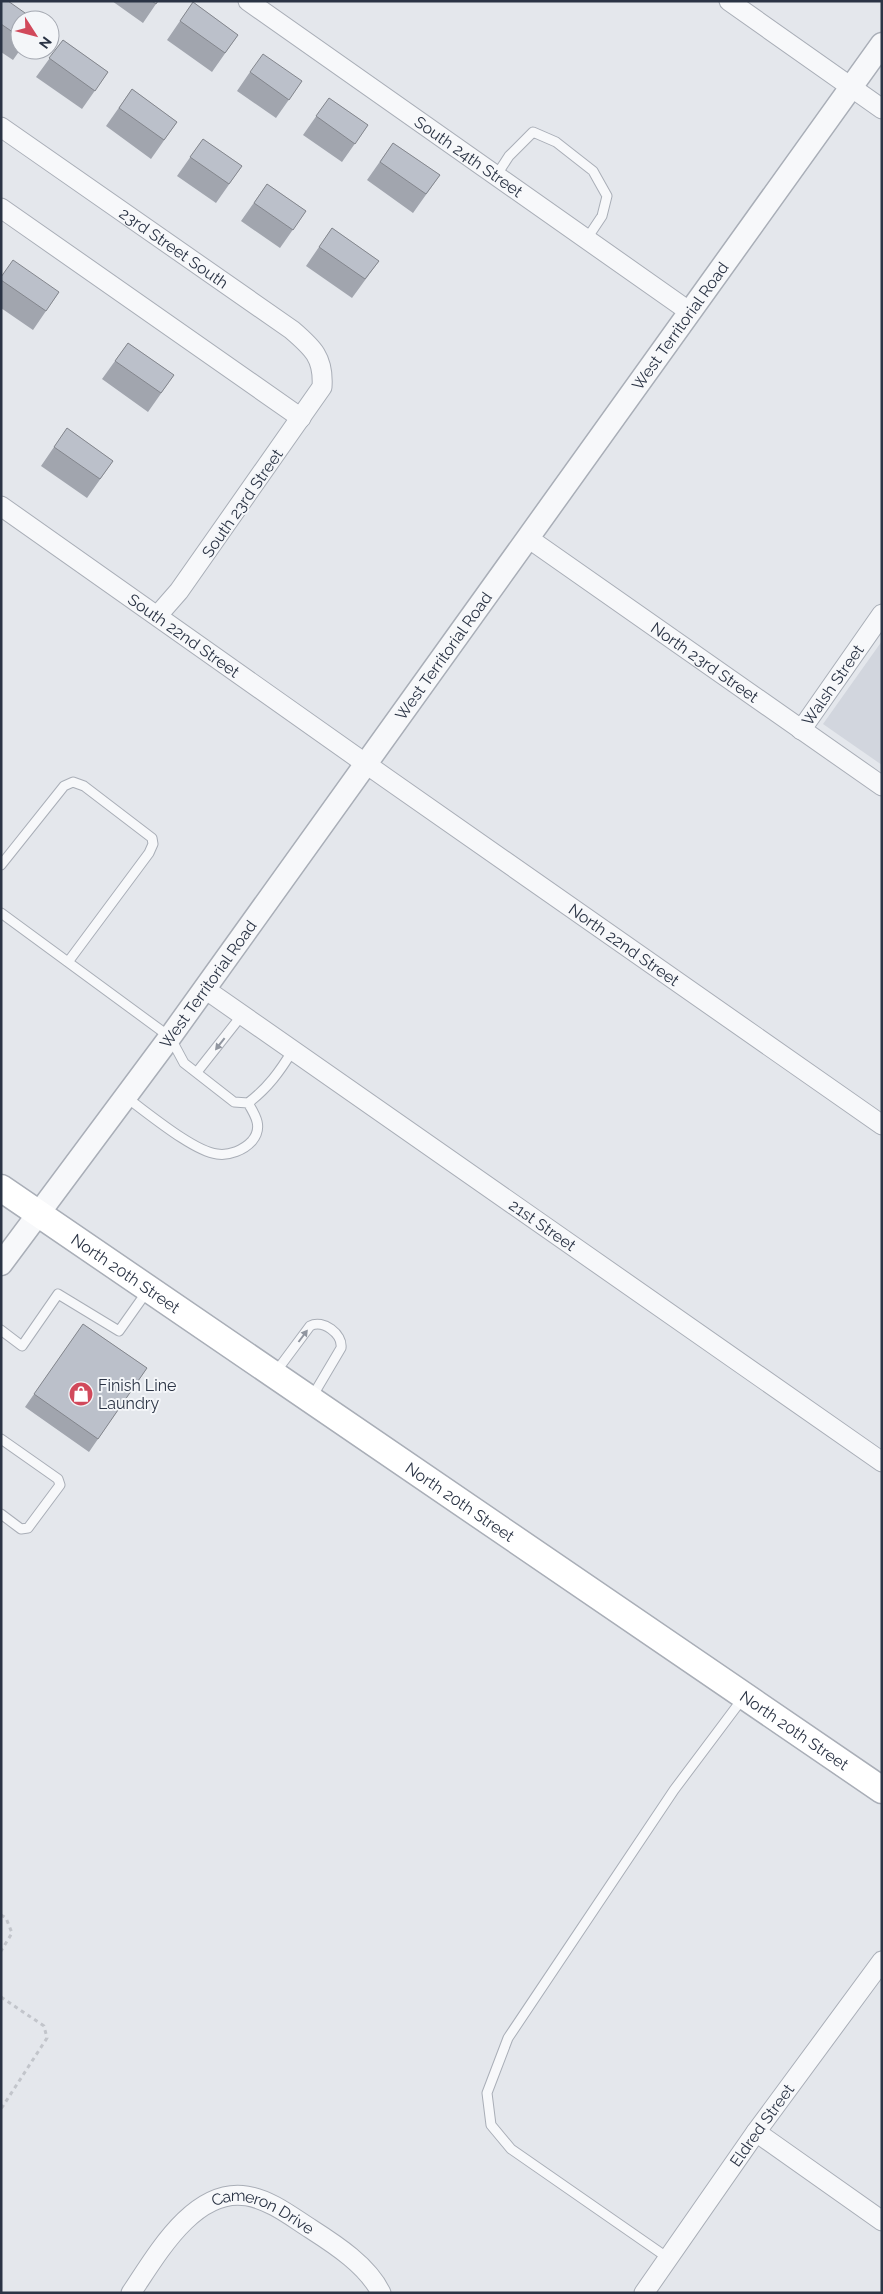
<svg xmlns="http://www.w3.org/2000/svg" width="883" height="2294" font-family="Raleway,sans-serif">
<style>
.built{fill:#d2d6de}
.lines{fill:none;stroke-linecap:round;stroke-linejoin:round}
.service-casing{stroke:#a9aeb7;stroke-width:11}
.minor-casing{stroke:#a9aeb7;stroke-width:21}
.tertiary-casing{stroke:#a9aeb7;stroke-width:25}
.secondary-casing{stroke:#a9aeb7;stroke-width:29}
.path{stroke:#c2c5cb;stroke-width:3;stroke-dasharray:4 4;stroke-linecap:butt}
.service{stroke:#f7f8fa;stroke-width:9}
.minor{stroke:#f7f8fa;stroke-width:19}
.tertiary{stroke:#f7f8fa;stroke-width:22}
.secondary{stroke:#fff;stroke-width:26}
.wall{fill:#a1a5ae}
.building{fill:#bbc0ca;stroke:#83868d}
.oneway{fill:#9196a0}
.labels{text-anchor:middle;stroke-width:4;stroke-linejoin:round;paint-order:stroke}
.street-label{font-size:16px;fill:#2b3445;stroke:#f4f6f9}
.poi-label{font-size:16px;fill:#2b3445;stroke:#f4f6f9;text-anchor:start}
</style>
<rect width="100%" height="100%" fill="#e4e7ec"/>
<path class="built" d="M882,641V765L823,724Z"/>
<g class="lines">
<defs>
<path id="service" d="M496,176L509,156L533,132L556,142L593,171L607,196L602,216L586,240
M1,865L64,786L73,782L84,786L152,838L153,844L149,853L68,962
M1,913L170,1037L184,1063L234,1102L248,1103C268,1088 280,1071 293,1050
M197,1072L242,1015
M127,1098C148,1113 193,1151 217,1154C229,1156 244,1150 252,1141C263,1128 256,1116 248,1103
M1,1330L22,1346L58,1294L119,1331L148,1290
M275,1373L310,1326C323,1319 343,1334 341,1348L312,1397
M1,1439L58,1479L60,1485L28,1528L21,1529L1,1514
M668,2258L511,2149L491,2125L487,2093L508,2038L674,1790L743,1698"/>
<g id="minor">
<path id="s1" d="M248,1L690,312"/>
<path d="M729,1L882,109"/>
<path id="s2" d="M1,127L292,330C313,348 324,358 322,387L179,591L158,615"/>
<path d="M1,208L301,418"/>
<path id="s3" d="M1,506L386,778L882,1125"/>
<path id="s4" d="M528,538L882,786"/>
<path id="s5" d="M801,730L882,614"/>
<path id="s6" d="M205,989L882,1462"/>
<path d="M756,2132L882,2221"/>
<path id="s7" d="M131,2293C156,2256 194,2187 247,2196C271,2200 292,2217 311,2229C336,2245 368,2266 381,2293"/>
<path id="s8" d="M644,2293L756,2132L882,1961"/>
</g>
<g id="tertiary">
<path id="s9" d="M1,1264L170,1037L882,44"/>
</g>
<g id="secondary">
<path id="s10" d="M1,1188L882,1790"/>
</g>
</defs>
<use href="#service" class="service-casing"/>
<use href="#minor" class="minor-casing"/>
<use href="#tertiary" class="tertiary-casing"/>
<use href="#secondary" class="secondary-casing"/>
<path class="path" d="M1,1915L6,1918L12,1933L1,1951
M1,1997L44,2026L47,2038L1,2109"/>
<use href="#service" class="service"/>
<use href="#minor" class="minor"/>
<use href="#tertiary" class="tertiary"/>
<use href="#secondary" class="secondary"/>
</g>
<path class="wall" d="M1,1L20,20V50L13,60L1,52Z
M112,1H158L143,23Z
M193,2L238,35L212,72L167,40Z
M63,40L108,72L82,109L36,77Z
M250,72L302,81L276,118L237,91Z
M132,89L177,122L151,159L106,126Z
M329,98L368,125L342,162L303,135Z
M203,139L242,166L216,203L177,176Z
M393,143L440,175L413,213L367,180Z
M267,184L306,211L280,248L241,221Z
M332,228L379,261L352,298L306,266Z
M1,277L59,292L33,330L1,308Z
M128,343L174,375L148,412L102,379Z
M67,428L113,461L87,498L41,466Z
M83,1324L147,1368L89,1452L25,1407Z"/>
<path class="building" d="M1,1H8L35,20H20V37L1,24Z
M152,1H158L156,4Z
M193,2L238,35L225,53L180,21Z
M63,40L108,72L95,91L49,58Z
M263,54L302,81L289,100L250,72Z
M132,89L177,122L164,140L119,108Z
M329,98L368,125L355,144L316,116Z
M203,139L242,166L229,184L190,157Z
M393,143L440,175L426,194L380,162Z
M267,184L306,211L293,230L254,203Z
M332,228L379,261L365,279L319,247Z
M13,260L59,292L46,311L1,280V277Z
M128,343L174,375L161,393L115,361Z
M67,428L113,461L100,479L54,447Z
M83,1324L147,1368L98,1439L34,1394Z"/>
<defs><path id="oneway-solid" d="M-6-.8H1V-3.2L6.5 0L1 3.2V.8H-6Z" transform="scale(1.25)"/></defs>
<g class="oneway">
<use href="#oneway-solid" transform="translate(220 1044) rotate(128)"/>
<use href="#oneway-solid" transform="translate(303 1336) rotate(-53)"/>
</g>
<defs>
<symbol id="shop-disc" viewBox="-11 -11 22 22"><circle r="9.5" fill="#d1495b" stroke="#f4f6f9"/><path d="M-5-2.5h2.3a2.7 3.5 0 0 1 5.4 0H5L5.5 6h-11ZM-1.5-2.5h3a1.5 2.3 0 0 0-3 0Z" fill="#fff"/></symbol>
</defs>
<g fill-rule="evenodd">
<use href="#shop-disc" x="67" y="1380" width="28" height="28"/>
</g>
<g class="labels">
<g class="street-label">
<text dy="6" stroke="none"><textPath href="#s1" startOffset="270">South 24th Street</textPath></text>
<text dy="6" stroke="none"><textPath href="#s2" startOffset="211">23rd Street South</textPath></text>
<text dy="6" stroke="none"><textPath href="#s9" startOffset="1158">West Territorial Road</textPath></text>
<text transform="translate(242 503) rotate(-55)" y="6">South 23rd Street</text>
<text dy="6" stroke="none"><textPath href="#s3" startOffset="224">South 22nd Street</textPath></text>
<text dy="6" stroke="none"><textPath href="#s9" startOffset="752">West Territorial Road</textPath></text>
<text dy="6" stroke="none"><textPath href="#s4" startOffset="216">North 23rd Street</textPath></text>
<text dy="6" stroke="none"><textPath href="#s5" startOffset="55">Walsh Street</textPath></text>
<text dy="6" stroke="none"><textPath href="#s3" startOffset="762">North 22nd Street</textPath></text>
<text dy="6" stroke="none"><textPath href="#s9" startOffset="348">West Territorial Road</textPath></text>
<text dy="6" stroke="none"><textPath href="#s6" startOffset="412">21st Street</textPath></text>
<text dy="6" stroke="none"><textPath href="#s10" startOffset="151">North 20th Street</textPath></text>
<text dy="6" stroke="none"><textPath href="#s10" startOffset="556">North 20th Street</textPath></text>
<text dy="6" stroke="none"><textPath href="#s10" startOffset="961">North 20th Street</textPath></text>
<text dy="6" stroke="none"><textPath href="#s8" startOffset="205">Eldred Street</textPath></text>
<text dy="6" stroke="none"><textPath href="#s7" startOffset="179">Cameron Drive</textPath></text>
</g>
<g class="poi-label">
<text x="98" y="1391">Finish Line<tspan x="98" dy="18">Laundry</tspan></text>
</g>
</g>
<rect width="883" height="2294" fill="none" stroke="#2b3445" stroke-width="5"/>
<g transform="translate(35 35) rotate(126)"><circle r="24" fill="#f4f6f9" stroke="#a4a8b1"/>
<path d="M0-4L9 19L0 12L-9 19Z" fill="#d1495b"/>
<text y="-8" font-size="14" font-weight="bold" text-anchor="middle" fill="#2b3445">N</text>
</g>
</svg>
